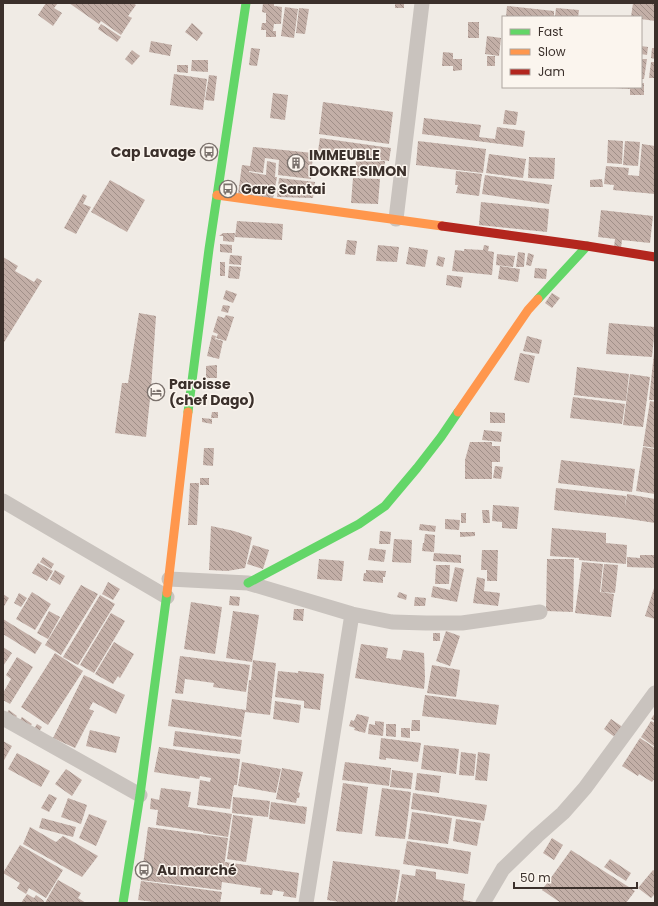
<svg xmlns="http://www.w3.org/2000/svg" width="658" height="906" font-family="Poppins,sans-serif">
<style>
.building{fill:url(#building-back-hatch)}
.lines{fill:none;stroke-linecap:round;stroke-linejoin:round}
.street{stroke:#c9c3be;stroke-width:15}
.fast{stroke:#63d668;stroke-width:9}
.slow{stroke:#ff974d;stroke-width:9}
.jam{stroke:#b3261e;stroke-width:9}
.labels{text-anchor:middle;stroke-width:3;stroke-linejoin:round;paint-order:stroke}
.poi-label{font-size:14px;font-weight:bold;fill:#3b302b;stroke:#fbf5ee;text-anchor:start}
</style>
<defs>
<pattern id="building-back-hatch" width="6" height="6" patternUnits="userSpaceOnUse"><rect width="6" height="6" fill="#c3afa7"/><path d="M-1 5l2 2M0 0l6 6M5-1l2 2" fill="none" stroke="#a08f88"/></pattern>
</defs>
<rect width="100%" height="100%" fill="#f0ebe5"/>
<path class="building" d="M46,3H58L54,8L62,13L53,26L38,15Z
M69,3H133L136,5L128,16L132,18L121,35L101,21L99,24Z
M263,3H274V6L282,7L281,24H274L273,31H276V37H266V30H261L262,23H266V13L262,12Z
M395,3H404V8H395Z
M633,3H655V21L641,19V17H631Z
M507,6L554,11V17H506Z
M285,7L298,9L294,38L281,36Z
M299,8L309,9L305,34L296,33Z
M556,8L579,10L578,17H555Z
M468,22H479V38H468Z
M192,23L203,33L197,41L185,32Z
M101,24L121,37L117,42L98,29Z
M487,36L501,38L499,56L485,54Z
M151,41L172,45L170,56L149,52Z
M641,46L648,47L647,55L641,54Z
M251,48L260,49L257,66L249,65Z
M652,48H655V59L651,58Z
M132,50L140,56L132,65L125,59Z
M443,52L453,53V66H442Z
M487,56H495V66H487Z
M453,59H462V70L453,71Z
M641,59H647L644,79H641Z
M192,60H208V72L191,71Z
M651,62H655V78H649Z
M177,65H188V73L177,72Z
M174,74L207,79L203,110L170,105Z
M209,75L217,76L214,101L205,100Z
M641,83H644V95H630V89L615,88V87H641Z
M273,93L288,95L285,120L270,118Z
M323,102L393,112L389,144L319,134Z
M505,110L518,112L516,125L503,124Z
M424,118L481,125L479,137L495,139L497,127L525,131L523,147L422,134Z
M320,138L391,148L389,161L318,151Z
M608,140L623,141L622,164L607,163Z
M418,141L486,149L483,173L416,165Z
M625,141L640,142L638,166L623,165Z
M642,144L655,146V194L613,190L614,185L604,184L606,166L629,168L628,175L639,176Z
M253,147L313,153L311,179L278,175L279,160L265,158L263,173L249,171V172L266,175L267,161L276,163L275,177H277L273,199L238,194L242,165L250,166Z
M489,154L526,159L523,178L486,173Z
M529,157L555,158L554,179L528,178Z
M356,160L385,161L384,177L355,176Z
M456,171L482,174L479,196L456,193L458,185H455Z
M485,175L552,185L549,204L482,194Z
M279,178L315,182L313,198L277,197Z
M353,178L380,179L378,204L351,203Z
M602,179L603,187H590V180Z
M110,180L145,200L127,232L91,212Z
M83,194L87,196L83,204L91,207L76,234L64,228Z
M481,202L549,209L547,232L479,225Z
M601,210L653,216L650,243L622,240L621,248L614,247L615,239L598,237Z
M237,221L283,224L282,240L235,237Z
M223,233H235L234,242L223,241V236H219Z
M347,240L357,241L355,255L345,254Z
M220,244L232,245V253L220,252Z
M378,245L399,247L397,262L376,261Z
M484,245L489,246L488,251L494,252L492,275L452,271L455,250L464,251V249L483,250Z
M409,247L428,250L425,267L406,264Z
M518,252L525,253L524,267H516Z
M528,253L534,255L531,266L526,265Z
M497,254L515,256L513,267L496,265Z
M230,255L242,256L241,265L229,264Z
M438,256L445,258L443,267L436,265Z
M3,257L18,266L15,271L34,282L37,278L42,281L3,344Z
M220,262H225V276H220Z
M229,266L241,267L239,279L228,278Z
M500,266L520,269L518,282L498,279Z
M535,268L547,269L546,279L534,278Z
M447,275L463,277L461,288L446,285Z
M226,290L237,294L233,303L223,299Z
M552,293L560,298L552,308L545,303Z
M223,305L230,306L228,313L221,311Z
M139,313L156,316L151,389L146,437L115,433L122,383H128Z
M226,315L234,317L226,341L216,338L218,334L213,332L218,316L224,318Z
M609,323L655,327L652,357L606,354Z
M212,335L216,336L215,340L216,339L223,341L219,359L207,356Z
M527,336L542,340L539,354L523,351Z
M520,353L535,356L529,383L514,380Z
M654,353H655V400H649Z
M217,365V378H206V366Z
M577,367L629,374L626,401L574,395Z
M630,374L650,377L643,427L623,425Z
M573,397L625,404L622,424L570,418Z
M650,401L655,402V448L643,446Z
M212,412H218V418H211Z
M490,412L505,413V423H490Z
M202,418L212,419V424L202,422Z
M484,430L502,432L501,442L482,440Z
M470,442H492V446H500V462H492V479H465V460Z
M643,447L655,449V494L636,491Z
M204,448H214L213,466L203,465Z
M561,460L635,469L632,492L558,483Z
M495,466L503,467L501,479L493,478Z
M200,478H209V485H200Z
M190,483H199L197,525H188Z
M556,488L626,496L625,508L627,494L655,499V523L623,518L554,510Z
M493,505L519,507L517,529L502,528V522L492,521Z
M482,510H489L490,523H483Z
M461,513H466V523H461Z
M445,519L460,520L459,530L445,529Z
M420,524L436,526L435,532L419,530Z
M211,526L234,531L252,537L245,568L227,571L209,570Z
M552,528L606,533V543L627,545L626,564L579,560V558L550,556Z
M380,531L391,532L390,544H379Z
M460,532H475V536L460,537Z
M425,534L435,535L434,552L422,551L423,543H424Z
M394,539L412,540L411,563L392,562Z
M253,545L269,550L263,569L247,564Z
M370,548L386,550L384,562L368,560Z
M482,550H498L497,581H487V570H481Z
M434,553L461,555V563L433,561Z
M640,555H655V568L627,567V557L640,558Z
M43,557L54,564L51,569L40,562Z
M319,559L344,561L342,581L317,579Z
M547,559H574L573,612L546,611Z
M582,562L603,564L600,592L614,594L611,617L575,613Z
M38,563L53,571L47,581L32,573Z
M604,564L618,565L615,593L601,592Z
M436,565H450L449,584H435Z
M455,567L464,569L457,602L431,597L433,586L450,590Z
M55,570L65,576L60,585L50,579Z
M366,570L386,571L385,577H383V583L363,581L364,573H366Z
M477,577L485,579L484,591L500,593L498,606L473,603Z
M108,582L120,589L113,600L102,594Z
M81,585L98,594L61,655L45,645Z
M655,585V619L645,616Z
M32,592L51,604L35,630L16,619Z
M399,592L407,595L406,600L397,597Z
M19,593L27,598L21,607L14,603Z
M3,594L9,598L3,608Z
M100,595L115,604L78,665L63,657Z
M230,596L240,597L239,606L229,605Z
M415,597L426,598L425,606H414Z
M191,602L222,607L215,654L184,649Z
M294,609H304L303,621L293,620Z
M49,611L60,617L48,639L37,633Z
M233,611L259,615L252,662L226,658Z
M111,613L125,621L94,673L80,665Z
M3,619L42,643L35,654L3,634Z
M446,631L460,636L450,666L436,661Z
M433,633H440V641H433Z
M114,642L134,654L120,678L118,676L113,684L95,674Z
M361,644L388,648L386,658L401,660L403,650L424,653L425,678L424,689L355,678Z
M3,647L12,653L3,666Z
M55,653L83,671L48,725L21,707Z
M180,656L250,665L246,692L213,687L214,683L185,679L183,694L175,693Z
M17,657L33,667L10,704L3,700V693L11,679L6,675Z
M253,660L276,663L270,715L245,712L241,737L168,726L172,699L246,710L249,680H251Z
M432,665L460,670L456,697L427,693Z
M278,671L298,673V671L324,674L320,710L304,708V701L275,697Z
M84,675L125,695L116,714L93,702L89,709L94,711L75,748L53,738Z
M425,695L499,705L496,725L422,716Z
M275,701L301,705L299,723L273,719Z
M9,710L17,716L12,722L4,716Z
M655,713V721L651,719Z
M357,714L369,717L365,733L354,730L355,728L349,726L351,720L354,721Z
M22,717L32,724L27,730L18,723Z
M611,719L624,728L616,738L604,729Z
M412,720H420V731H411Z
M375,721L384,722L383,736L368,734L369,724L375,725Z
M651,721L655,723V747L641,737Z
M37,724L42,727L37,735L32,732Z
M386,724H396V737L386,736Z
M401,728H410V738L401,737Z
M90,730L120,737L116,753L86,746Z
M175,731L242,740L240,754L173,746Z
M381,738L421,743L418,762L386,758V760L379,759Z
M640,738L655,748V778L652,782L639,774L638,776L622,766Z
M3,741L12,746L3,762Z
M424,745L459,749L456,774L421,769Z
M159,747L213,756L240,759L237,785H234L230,809L197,805L200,780L210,782L211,778L200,776L199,779L154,772Z
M461,752L476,754L474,776L459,775Z
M478,752L490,754L487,781L475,780Z
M17,753L50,771L41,787L8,769Z
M242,762L281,769L276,793L238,786Z
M345,762L391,768L389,786L342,780Z
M282,768L303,772L298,792L300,793L299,798H297L296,803L276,799Z
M66,769L82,780L72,796L55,784Z
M392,770L413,773L411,789L390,787Z
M417,773L441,776L439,793L415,790Z
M343,783L368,787L362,834L336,831Z
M161,788L191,792L188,807L232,814L228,837L203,833V832L156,825L158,810L150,809L151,798L159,800Z
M382,788L411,792L405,839L375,836Z
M413,793L487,805L484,821L411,809Z
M49,794L57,798L49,812L41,808Z
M233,797L270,801L268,817L232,813Z
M68,798L87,805L81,824L61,817Z
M271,802L307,807L305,824L269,819Z
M412,812L452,818L448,844L408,839Z
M89,814L107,821L96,846L79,838Z
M233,815L253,818L246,862L227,859Z
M42,818L76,827L73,837L39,828Z
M456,819L481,823L477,846L453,841Z
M30,827L56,842L63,836L98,856L82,877L23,844Z
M148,827L228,838L223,874L225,862L299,873L296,898L283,896L284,892L273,890L272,895L260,894L261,888L222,882L221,890L141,880Z
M552,838L563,845L554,860L543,853Z
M407,841L471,852L468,874L403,864Z
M20,845L63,870L46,898L29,888L26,894L17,888L20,883L3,873Z
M571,850L635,891L626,903H561L542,890Z
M610,859L631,873L626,881L604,867Z
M333,861L400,870L395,903H346L327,900Z
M416,869L436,872V879L465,884L463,900L474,902V903H397L402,874L415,876Z
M653,870L655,871V894L651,898L638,888Z
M58,880L81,893L78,898L86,903H45Z
M141,881L222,892L220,903H162L138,900Z
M27,894L34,898L36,895L44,901L43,903H21Z"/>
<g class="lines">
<path class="street" d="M396,219L422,3
M3,501L167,597
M169,579L248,583L352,614L392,622L426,623H462L540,612
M3,718L140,795
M306,903L352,614
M483,903L503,869L537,836L563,813L585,788L655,693"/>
<path class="fast" d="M538,299L587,246
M188,412L209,249L246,3
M248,583L359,524L385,506L417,468L441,437L458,412
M123,903L140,795L167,593"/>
<path class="slow" d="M217,195L442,226
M458,412L528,310L538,299
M167,593L188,412"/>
<path class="jam" d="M442,226L587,246L655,257"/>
</g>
<defs>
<symbol id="bus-ring" viewBox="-11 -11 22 22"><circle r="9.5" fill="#fbf5ee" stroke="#7a716c" stroke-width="1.5"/><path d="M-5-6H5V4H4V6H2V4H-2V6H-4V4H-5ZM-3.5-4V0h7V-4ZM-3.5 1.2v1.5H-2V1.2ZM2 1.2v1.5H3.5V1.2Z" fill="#7a716c"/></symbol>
<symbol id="building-ring" viewBox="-11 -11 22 22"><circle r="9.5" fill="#fbf5ee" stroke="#7a716c" stroke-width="1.5"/><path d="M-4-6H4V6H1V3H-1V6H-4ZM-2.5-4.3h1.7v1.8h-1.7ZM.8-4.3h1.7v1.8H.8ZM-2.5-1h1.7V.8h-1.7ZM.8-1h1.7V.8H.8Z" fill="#7a716c"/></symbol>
<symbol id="hotel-ring" viewBox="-11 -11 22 22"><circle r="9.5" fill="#fbf5ee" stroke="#7a716c" stroke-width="1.5"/><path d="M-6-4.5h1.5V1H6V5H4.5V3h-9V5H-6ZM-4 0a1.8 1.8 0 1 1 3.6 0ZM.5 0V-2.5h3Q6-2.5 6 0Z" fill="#7a716c"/></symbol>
</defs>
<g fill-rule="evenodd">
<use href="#bus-ring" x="199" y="142" width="20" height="20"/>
<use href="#building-ring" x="286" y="153" width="20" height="20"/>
<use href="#bus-ring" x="218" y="179" width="20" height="20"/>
<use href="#hotel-ring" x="146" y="382" width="20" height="20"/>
<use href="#bus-ring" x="134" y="860" width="20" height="20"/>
</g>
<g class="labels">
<g class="poi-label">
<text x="196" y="157" text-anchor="end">Cap Lavage</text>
<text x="309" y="160">IMMEUBLE<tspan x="309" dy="16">DOKRE SIMON</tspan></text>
<text x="241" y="194">Gare Santai</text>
<text x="169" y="389">Paroisse<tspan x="169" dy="16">(chef Dago)</tspan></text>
<text x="157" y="875">Au marché</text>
</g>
</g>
<rect width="658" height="906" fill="none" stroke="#3b302b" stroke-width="8"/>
<rect x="502" y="16" width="140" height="72" fill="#fbf5ee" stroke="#aea6a0"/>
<rect x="510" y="29" width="20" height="6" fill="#63d668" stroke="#aea6a0"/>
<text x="538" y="36" font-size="12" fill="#3b302b">Fast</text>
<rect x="510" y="49" width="20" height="6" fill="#ff974d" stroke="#aea6a0"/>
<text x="538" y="56" font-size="12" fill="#3b302b">Slow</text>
<rect x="510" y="69" width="20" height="6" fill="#b3261e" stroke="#aea6a0"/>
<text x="538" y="76" font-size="12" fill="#3b302b">Jam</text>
<path d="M514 882v6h123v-6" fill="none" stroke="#3b302b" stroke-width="2"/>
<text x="520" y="882" font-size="12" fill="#3b302b" stroke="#fbf5ee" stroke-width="3" paint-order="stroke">50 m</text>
</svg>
